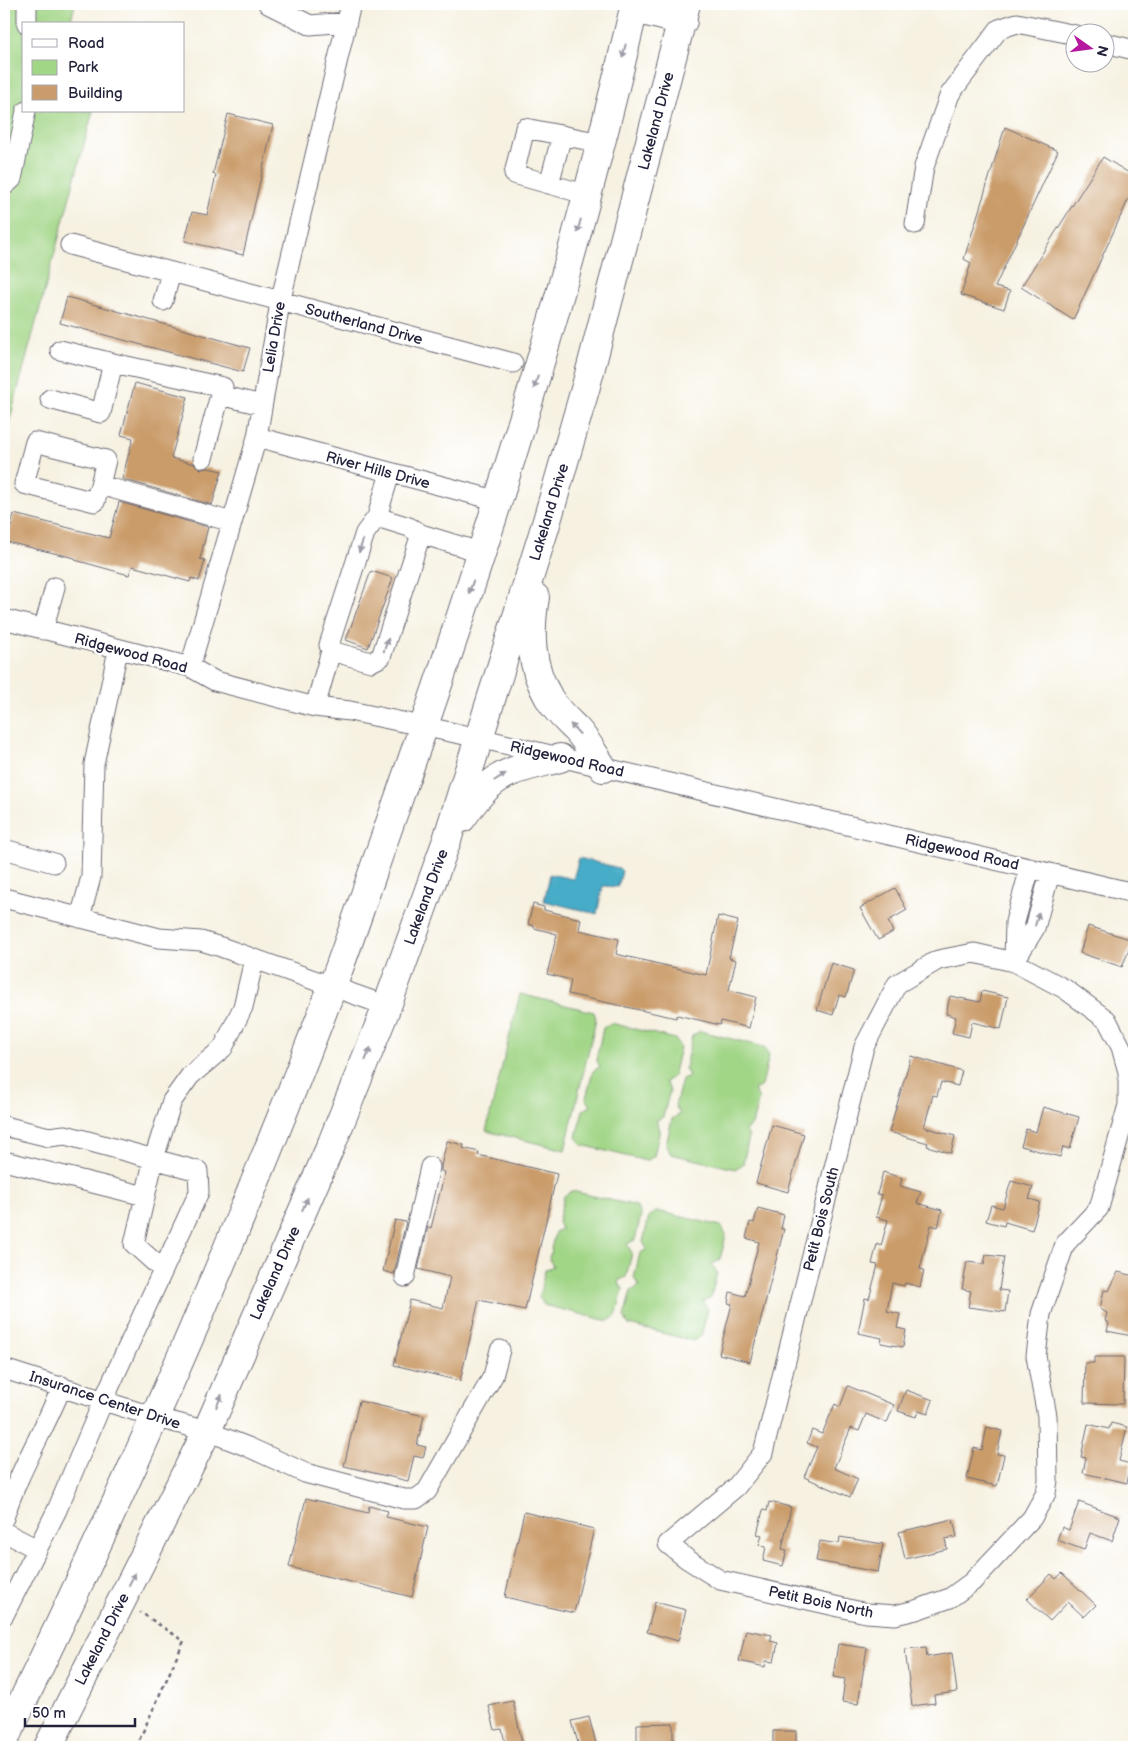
<svg xmlns="http://www.w3.org/2000/svg" width="1138" height="1751" font-family="'Balsamiq Sans',sans-serif">
<style>
.green{fill:#a2d687;stroke:#627c61}
.water{fill:#47acc7;stroke:#346781}
.building{fill:#ca9c6b}
.lines{fill:none;stroke-linecap:round;stroke-linejoin:round}
.minor-casing{stroke:#6c6a75;stroke-width:21}
.highway-casing{stroke:#6c6a75;stroke-width:30}
.path{stroke:#6c6a75;stroke-width:2.5;stroke-dasharray:4 4;stroke-linecap:butt}
.minor{stroke:#fff;stroke-width:19}
.highway{stroke:#fff;stroke-width:28}
.oneway{fill:#9c9ca7}
.labels{text-anchor:middle;stroke-width:5;stroke-linejoin:round;paint-order:stroke}
.street-label{font-size:15px;fill:#22223b;stroke:#fff}
</style>
<rect width="100%" height="100%" fill="#fff"/>
<filter id="ink" filterUnits="userSpaceOnUse"><feTurbulence type="fractalNoise" baseFrequency=".02" numOctaves="2"/><feDisplacementMap in="SourceGraphic" scale="10" xChannelSelector="R" yChannelSelector="G"/><feConvolveMatrix kernelMatrix="1 2 1 2 8 2 1 2 1" color-interpolation-filters="sRGB"/></filter>
<filter id="wash" filterUnits="userSpaceOnUse"><feTurbulence type="fractalNoise" baseFrequency=".0096" numOctaves="4" result="noise"/><feDisplacementMap in="SourceGraphic" scale="20" xChannelSelector="R" yChannelSelector="G"/><feGaussianBlur stdDeviation="1.12" result="paint"/><feColorMatrix in="noise" values="0 0 0 0 0 0 0 0 0 0 0 0 0 0 0 0 0 1.4 0 .05"/><feComposite in="paint" operator="in"/></filter>
<g filter="url(#wash)">
<rect width="100%" height="100%" fill="#f6f1e1"/>
<path class="green" d="M4,4H75L70,24H24V111H93L4,441Z
M520,994L594,1012L596,1019L565,1150L486,1131Z
M611,1023L675,1039L680,1047L673,1077L665,1082L670,1090L663,1117L656,1121L660,1129L654,1156L646,1161L582,1145L576,1137L583,1110L591,1106L586,1098L593,1071L600,1067L596,1060L603,1028Z
M700,1031L764,1047L769,1055L762,1086L754,1090L759,1098L752,1125L745,1130L749,1137L743,1164L735,1169L671,1154L666,1145L672,1119L680,1114L675,1106L682,1079L689,1076L685,1068L692,1036Z
M572,1191L636,1206L641,1215L635,1240L627,1244L632,1253L626,1277L618,1281L623,1289L616,1316L608,1321L544,1305L539,1297L545,1270L553,1266L549,1258L555,1232L561,1229L558,1222L564,1196Z
M657,1211L721,1226L726,1235L720,1260L712,1264L717,1273L711,1297L703,1301L708,1309L701,1336L694,1341L629,1325L624,1317L631,1291L639,1286L634,1278L640,1253L647,1249L643,1242L649,1216Z"/>
<path class="water" d="M579,858L619,868L622,871L618,887L603,886L597,914L544,901L550,874L573,879Z"/>
<g id="blocks">
<path class="building" d="M228,114L273,125L243,255L185,241L192,212L207,215L216,175L213,174Z
M1005,127L1058,151L995,287L1010,291L1004,309L961,295L971,263L964,259Z
M1103,157L1134,176V187L1073,320L1021,287Z
M67,297L250,348L243,372L60,323Z
M135,383L188,397L171,458L194,464L201,469L208,468L222,471L212,505L122,479L133,438L121,435Z
M119,502L208,527L200,559L205,560L199,581L191,578L190,582L132,566L129,575L75,560V558L7,542L14,514L109,538Z
M371,571L393,578L368,648L346,640Z
M895,888L907,910L888,921L893,932L878,940L860,908Z
M533,904L544,907V910L581,919L579,930L619,939L616,954L706,975L718,916L738,921L729,958L736,960L729,990L756,997L749,1028L721,1021L720,1025L677,1015L676,1018L568,994L571,980L547,974L557,934L534,928V926L528,924Z
M1088,926L1133,940L1122,967L1080,953Z
M831,963L854,970L846,997L839,995L833,1015L817,1010Z
M982,991L1008,997L1001,1029L972,1022L969,1037L952,1033L956,1017L946,1014L950,996L980,1002Z
M911,1056L962,1071L958,1086L941,1082L937,1096L933,1095L924,1127L955,1136L951,1153L927,1146L928,1143L889,1132Z
M1043,1107L1079,1117L1070,1149L1063,1147L1060,1157L1021,1146L1026,1129L1036,1132Z
M772,1125L804,1134L788,1192L756,1183Z
M447,1141L464,1145L463,1148L479,1152L478,1155L557,1174L525,1310L479,1300L460,1381L394,1365L410,1300L443,1308L450,1277L418,1269L428,1227L431,1228L445,1172L441,1171V1166Z
M883,1172L902,1178L900,1186L921,1192L917,1203L942,1210L938,1227L931,1225L920,1269L924,1270L920,1287L905,1283L904,1286L892,1283L887,1311L900,1314L897,1328L906,1330L903,1347L881,1343L882,1338L858,1333L865,1298L869,1299L878,1265L872,1264L877,1244L881,1246L888,1220L876,1217L882,1195L877,1194Z
M1011,1181L1033,1187L1029,1199L1040,1202L1032,1230L1005,1222L1004,1226L986,1221L991,1205L1003,1208Z
M758,1208L784,1215L781,1229H784L750,1362L719,1354L732,1304L728,1303L730,1292L745,1296L759,1242L746,1238L750,1222L754,1223Z
M395,1220L406,1222L394,1274L383,1271Z
M986,1255L1004,1257L999,1290L1008,1291L1005,1312L968,1307L971,1291L962,1289L967,1262L984,1264Z
M1118,1272L1134,1276L1132,1336L1107,1331L1109,1323L1105,1321L1107,1313L1100,1309L1104,1290L1109,1291Z
M1094,1357H1124L1123,1404L1084,1403L1085,1363H1094Z
M848,1386L894,1405L887,1423L866,1414L859,1431L851,1428L834,1468L858,1479L850,1497L804,1477L817,1447L807,1443L812,1430L822,1434L835,1404L840,1407Z
M906,1390L933,1400L928,1414L918,1411L916,1417L898,1411Z
M359,1401L424,1416L417,1445L426,1447L423,1458L414,1456L408,1481L344,1466Z
M1111,1423L1127,1427L1119,1461L1131,1464L1127,1483L1083,1473L1086,1458L1081,1457L1088,1424L1109,1429Z
M987,1427L1002,1431L997,1454L1004,1455L997,1486L967,1479L974,1448L982,1450Z
M306,1498L368,1513L369,1506L388,1511L386,1517L428,1527L412,1597L289,1567Z
M769,1502L791,1507L782,1549L787,1550L783,1566L763,1561L766,1547L759,1545L762,1535L757,1534L763,1510L767,1511Z
M1079,1502L1120,1517L1112,1541L1090,1533L1084,1550L1057,1540L1062,1527L1069,1530Z
M524,1512L594,1529L574,1613L505,1597Z
M953,1519L957,1537L945,1539L947,1549L905,1559L899,1532Z
M840,1537L883,1544L878,1572L816,1561L820,1541L839,1544Z
M1062,1573L1096,1605L1084,1617L1068,1602L1050,1621L1027,1599L1051,1574L1056,1579Z
M655,1602L686,1610L678,1641L647,1632Z
M746,1630L772,1635L770,1641L778,1643L774,1662L766,1661L765,1667L739,1661Z
M838,1644L867,1648L858,1704L842,1702L845,1679L833,1677Z
M926,1647L927,1657L952,1653L957,1692L934,1695L935,1703L912,1706L905,1649Z
M513,1701L523,1747H506L502,1729L495,1730L489,1706Z
M589,1717L597,1747H579L572,1721Z
M673,1723V1747H637V1724Z
M773,1731H796V1747H773Z"/>
</g>
</g>
<g filter="url(#ink)">
<use href="#blocks" fill-opacity="0" stroke="#6c6a75" stroke-width="1"/>
<g class="lines">
<defs>
<path id="minor" d="M268,4L310,25L347,22
M27,24V4
M1106,43L1134,50
M549,184L562,135
M4,186L12,179L26,111
M588,195L514,174L525,128L601,143
M915,224L924,167L950,94L999,29L1017,23L1076,35
M70,245L513,363
M163,301L171,273
M60,350L113,363
M50,399L101,413L113,363L223,387L220,395
M257,437L499,501
M203,458L220,395L262,405
M100,485L106,460L35,442L24,484L95,502L100,485L232,522
M377,517L390,473
M421,534L483,553
M4,619L190,667L215,681L315,707L350,711L479,738L1134,893
M43,630L55,587
M190,667L257,437L280,303L351,4
M315,707L331,651L329,645L365,533L377,517L409,527L421,534L381,657L371,662L331,651
M4,849L54,863
M4,898L159,938L201,941L221,947L387,1006
M80,918L91,877L94,764L118,650
M974,953L1014,962L1065,989L1107,1020L1121,1047L1128,1072V1105L1099,1208L1065,1244L1041,1314L1036,1356L1047,1416L1048,1480L1046,1493L1032,1518L972,1582L950,1598L916,1610L895,1615L866,1613L720,1580L687,1559L668,1544L736,1487L763,1453L864,1047L897,984L938,960Z
M1014,961L1015,922L1030,868
M1014,962L1035,928L1050,873
M4,1126L49,1137L65,1135L73,1137L198,1171L199,1192L103,1401L57,1510L4,1615
M4,1161L145,1196
M163,1270L134,1244L154,1158L172,1101L190,1076L223,1048L243,1007L254,960
M405,1277L430,1167
M4,1369L154,1417L207,1431L248,1447L305,1473L404,1499H416L427,1491L493,1376L500,1350
M4,1518C18,1472 44,1431 62,1386
M4,1532L37,1549"/>
<path id="highway" d="M634,9L683,21
M535,597C529,633 530,666 549,698C556,711 567,720 577,730C587,741 595,756 603,768
M462,818C494,771 507,772 560,758
M4,1740C124,1495 234,1244 331,990C354,929 374,867 396,806C489,542 572,276 635,4
M48,1747L207,1431L332,1143L387,1006L447,840L546,524L586,386L686,4"/>
</defs>
<use href="#minor" class="minor-casing"/>
<use href="#highway" class="highway-casing"/>
<path class="path" d="M136,1747L184,1641L140,1612"/>
<use href="#minor" class="minor"/>
<use href="#highway" class="highway"/>
</g>
<defs><path id="oneway-solid" d="M-6-.8H1V-3.2L6.5 0L1 3.2V.8H-6Z" transform="scale(1.25)"/></defs>
<g class="oneway">
<use href="#oneway-solid" transform="translate(624 51) rotate(104)"/>
<use href="#oneway-solid" transform="translate(579 226) rotate(105)"/>
<use href="#oneway-solid" transform="translate(536 382) rotate(107)"/>
<use href="#oneway-solid" transform="translate(361 546) rotate(108)"/>
<use href="#oneway-solid" transform="translate(471 587) rotate(109)"/>
<use href="#oneway-solid" transform="translate(386 645) rotate(-70)"/>
<use href="#oneway-solid" transform="translate(575 729) rotate(-133)"/>
<use href="#oneway-solid" transform="translate(500 777) rotate(-32)"/>
<use href="#oneway-solid" transform="translate(1037 919) rotate(-74)"/>
<use href="#oneway-solid" transform="translate(368 1054) rotate(-68)"/>
<use href="#oneway-solid" transform="translate(305 1204) rotate(-66)"/>
<use href="#oneway-solid" transform="translate(219 1401) rotate(-66)"/>
<use href="#oneway-solid" transform="translate(132 1579) rotate(-63)"/>
</g>
</g>
<g class="labels">
<g class="street-label">
<text transform="translate(656 121) rotate(-75)" y="5">Lakeland Drive</text>
<text transform="translate(364 324) rotate(15)" y="5">Southerland Drive</text>
<text transform="translate(274 337) rotate(-80)" y="5">Lelia Drive</text>
<text transform="translate(378 470) rotate(15)" y="5">River Hills Drive</text>
<text transform="translate(549 512) rotate(-73)" y="5">Lakeland Drive</text>
<text transform="translate(131 653) rotate(15)" y="5">Ridgewood Road</text>
<text transform="translate(567 759) rotate(13)" y="5">Ridgewood Road</text>
<text transform="translate(962 852) rotate(13)" y="5">Ridgewood Road</text>
<text transform="translate(426 897) rotate(-70)" y="5">Lakeland Drive</text>
<text transform="translate(821 1219) rotate(-76)" y="5">Petit Bois South</text>
<text transform="translate(275 1273) rotate(-66)" y="5">Lakeland Drive</text>
<text transform="translate(105 1400) rotate(18)" y="5">Insurance Center Drive</text>
<text transform="translate(821 1602) rotate(12)" y="5">Petit Bois North</text>
<text transform="translate(102 1639) rotate(-63)" y="5">Lakeland Drive</text>
</g>
</g>
<rect width="1138" height="1751" fill="none" stroke="#fff" stroke-width="20"/>
<rect x="22" y="22" width="162" height="90" fill="#ffffff" stroke="#a7a7b1"/>
<rect x="32" y="39" width="25" height="8" fill="#ffffff" stroke="#a7a7b1"/>
<text x="68" y="48" font-size="15" fill="#22223b">Road</text>
<rect x="32" y="60" width="25" height="15" fill="#a2d687" stroke="#a7a7b1"/>
<text x="68" y="72" font-size="15" fill="#22223b">Park</text>
<rect x="32" y="85" width="25" height="15" fill="#ca9c6b" stroke="#a7a7b1"/>
<text x="68" y="98" font-size="15" fill="#22223b">Building</text>
<g transform="translate(1090 48) rotate(104)"><circle r="24" fill="#ffffff" stroke="#a7a7b1"/>
<path d="M0-4L9 19L0 12L-9 19Z" fill="#b5179e"/>
<text y="-8" font-size="14" font-weight="bold" text-anchor="middle" fill="#22223b">N</text>
</g>
<path d="M25 1718v8h110v-8" fill="none" stroke="#22223b" stroke-width="2.5"/>
<text x="32" y="1718" font-size="15" fill="#22223b" stroke="#ffffff" stroke-width="4" paint-order="stroke">50 m</text>
</svg>
